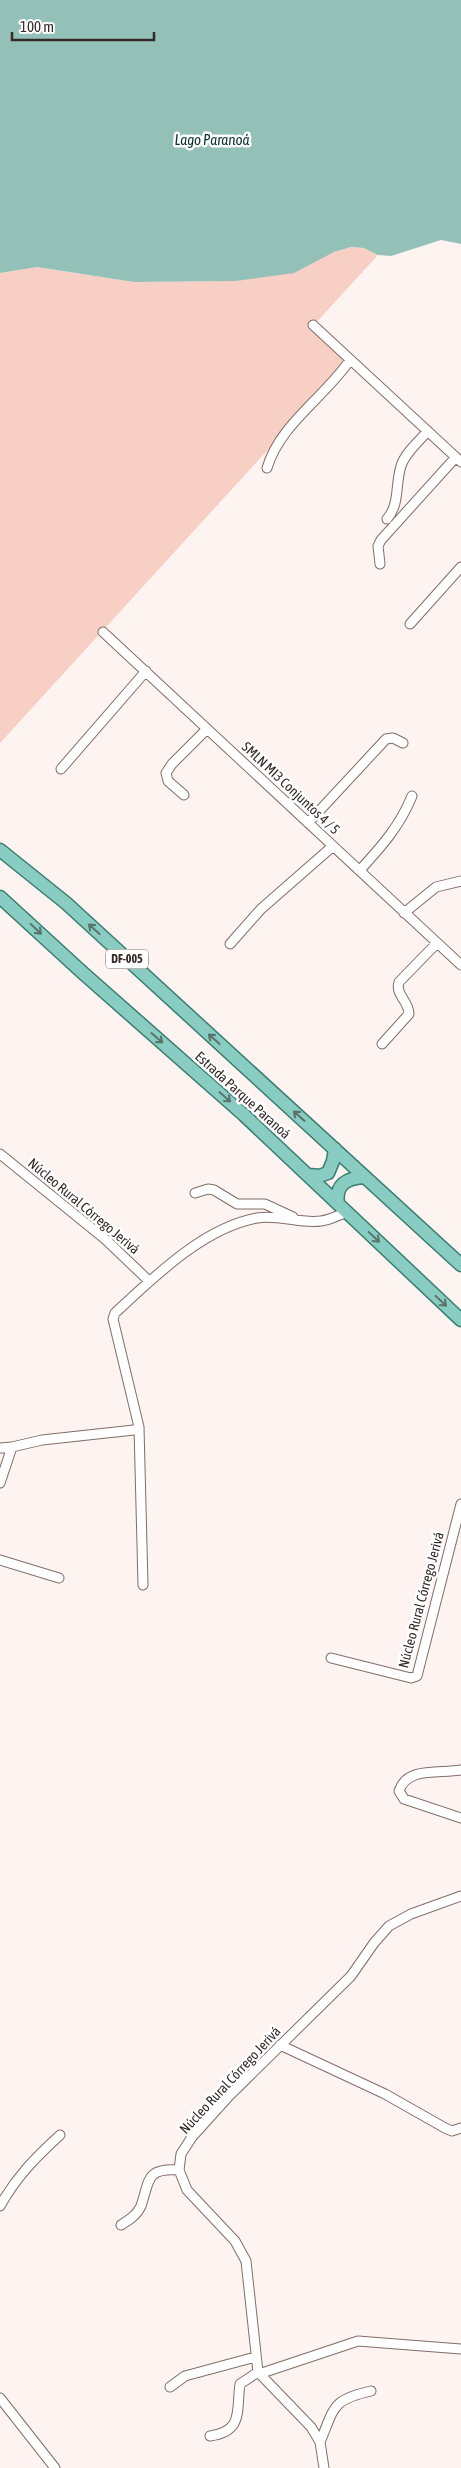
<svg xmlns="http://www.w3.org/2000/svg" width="461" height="2468" font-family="'Asap Condensed',sans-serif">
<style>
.green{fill:#f8cfc4}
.water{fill:#93c1b7}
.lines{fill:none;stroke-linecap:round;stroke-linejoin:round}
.minor-casing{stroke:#816d68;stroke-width:11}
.primary-casing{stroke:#387e71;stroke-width:15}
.minor{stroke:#fff;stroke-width:9}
.primary{stroke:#89ccc1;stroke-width:12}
.oneway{stroke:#5a736d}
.labels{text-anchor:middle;stroke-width:5;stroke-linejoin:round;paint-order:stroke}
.shield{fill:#fff;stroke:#716b69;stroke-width:1}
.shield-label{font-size:12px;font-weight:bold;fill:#342b29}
.street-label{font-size:14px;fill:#342b29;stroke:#fff}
.water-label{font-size:15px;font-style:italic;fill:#05322b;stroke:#fff}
</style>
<rect width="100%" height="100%" fill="#fdf4f1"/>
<path class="green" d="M351,247L364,248L378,255L314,325L350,360L0,743V273L37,267L134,282L236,281Z"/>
<path class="water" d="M0,0H461V244L441,240L391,256L378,255L364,248L351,247L334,252L294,273L236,281L134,282L37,267L0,273Z"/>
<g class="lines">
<defs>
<path id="minor" d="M313,325L461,462
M267,468C280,424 325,397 350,360
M387,519C400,504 395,485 401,466C405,453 419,441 428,431
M380,564L378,546L381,540L456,457
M410,624L461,567
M103,632L461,965
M61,769L146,671
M184,795L168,781L166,773L172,764L207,729
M308,823L386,739L393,738L403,743
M360,870C381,847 400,826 412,796
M404,913L436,887L461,881
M230,944L261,909L333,846
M382,1044L409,1014C409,1001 395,995 399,982L437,943
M0,1154L105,1239L149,1281
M195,1193L208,1189L214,1190L237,1204H265L293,1217
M139,1427L143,1585
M0,1448L12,1447
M0,1483L12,1447L42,1440L134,1430L139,1427L113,1319L115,1313C154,1277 203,1228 257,1218C278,1214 300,1224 321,1221C330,1220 339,1215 347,1212
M0,1560L59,1578
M331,1658L411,1678L417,1676L461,1504
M461,1770C441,1774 407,1766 399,1791L404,1799L461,1818
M280,2045L385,2094L445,2128L452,2131L461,2128
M0,2206C17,2176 35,2158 60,2135
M121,2225C129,2220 137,2215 141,2206C150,2180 145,2168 179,2170
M259,2374L358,2341L461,2349
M170,2387L185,2376L255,2357
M0,2398L55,2468
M210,2436C244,2431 236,2411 240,2384L258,2372
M320,2442C335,2407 331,2400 371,2391
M324,2468L320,2442L311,2427L258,2372L246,2261L235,2241L187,2190L179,2170L181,2154L192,2137L229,2096L351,1976L374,1943L389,1926L411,1914L461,1896"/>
<path id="primary" d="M0,850L66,903L461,1265
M0,897L83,973L244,1115L461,1320
M309,1175L319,1176L328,1173L333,1161L335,1149
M338,1204C335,1184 347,1178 365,1177"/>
</defs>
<use href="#minor" class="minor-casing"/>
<use href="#primary" class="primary-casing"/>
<use href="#minor" class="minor"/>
<use href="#primary" class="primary"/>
</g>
<defs><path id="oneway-shaft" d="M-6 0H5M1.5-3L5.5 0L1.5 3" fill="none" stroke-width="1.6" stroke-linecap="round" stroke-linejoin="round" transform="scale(1.25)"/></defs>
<g class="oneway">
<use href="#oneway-shaft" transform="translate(36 929) rotate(43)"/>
<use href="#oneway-shaft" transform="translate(94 929) rotate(-138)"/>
<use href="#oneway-shaft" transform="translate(157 1038) rotate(41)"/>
<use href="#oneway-shaft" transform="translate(214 1039) rotate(-138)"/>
<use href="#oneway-shaft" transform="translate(225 1097) rotate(41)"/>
<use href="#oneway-shaft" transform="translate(299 1116) rotate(-138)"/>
<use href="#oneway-shaft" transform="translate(374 1237) rotate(43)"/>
<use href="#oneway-shaft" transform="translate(441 1301) rotate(43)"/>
</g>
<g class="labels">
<rect class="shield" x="106" y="949.5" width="42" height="19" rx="4"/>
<g class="shield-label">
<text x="127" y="963">DF-005</text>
</g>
<g class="street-label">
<text transform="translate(291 788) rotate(43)" y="5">SMLN MI3 Conjuntos 4 / 5</text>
<text transform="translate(243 1095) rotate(42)" y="5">Estrada Parque Paranoá</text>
<text transform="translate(84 1206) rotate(40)" y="5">Núcleo Rural Córrego Jerivá</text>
<text transform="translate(421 1600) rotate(-75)" y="5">Núcleo Rural Córrego Jerivá</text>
<text transform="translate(230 2080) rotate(-47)" y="5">Núcleo Rural Córrego Jerivá</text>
</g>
<g class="water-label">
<text x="212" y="145">Lago Paranoá</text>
</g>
</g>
<path d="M12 32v8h142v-8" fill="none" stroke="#342b29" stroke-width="2.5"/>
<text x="20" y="32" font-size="15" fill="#342b29" stroke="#ffffff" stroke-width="4" paint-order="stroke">100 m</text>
</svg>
